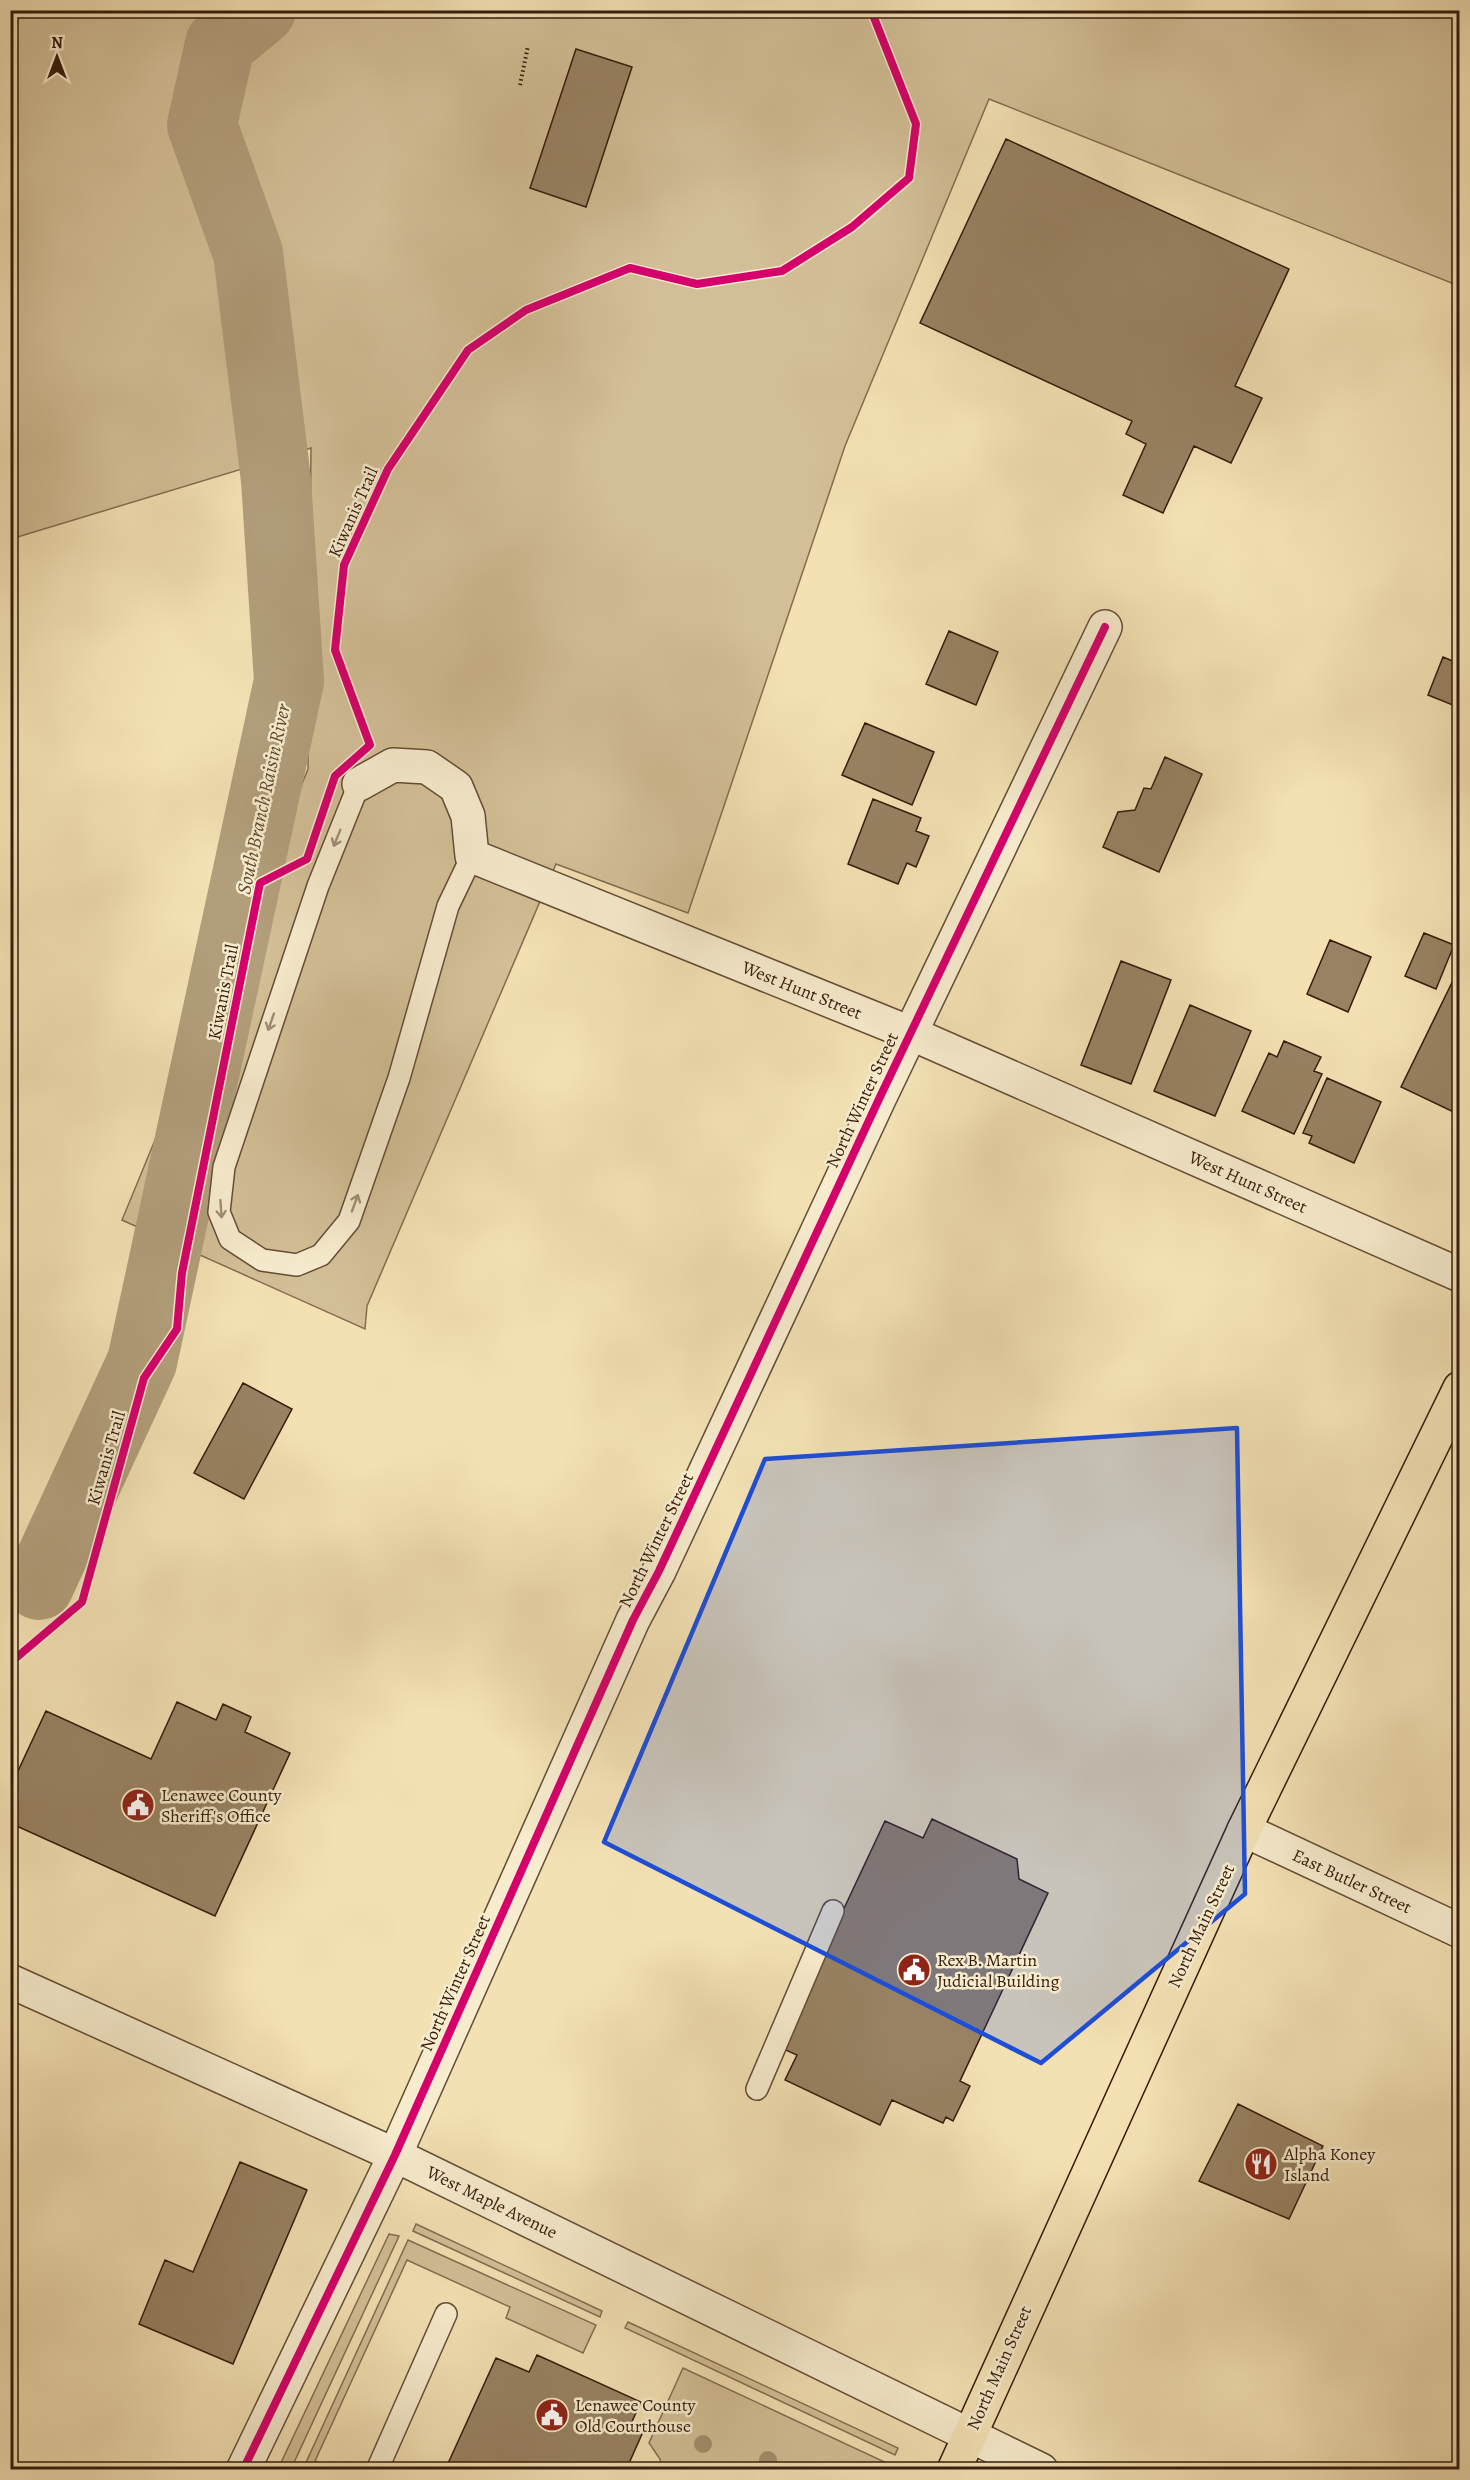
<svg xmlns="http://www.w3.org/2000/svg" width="1470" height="2480" font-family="Alegreya,serif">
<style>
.green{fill:#d3bf97;stroke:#846d51;stroke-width:1.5}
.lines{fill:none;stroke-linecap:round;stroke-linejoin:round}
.river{stroke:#b29e7b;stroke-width:70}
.building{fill:#988263;stroke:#351b0b;stroke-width:1.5}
.service-casing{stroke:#644c35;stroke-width:24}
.minor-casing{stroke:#644c35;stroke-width:36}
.primary-casing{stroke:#351b0b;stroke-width:36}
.path{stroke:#351b0b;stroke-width:4;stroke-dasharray:1.5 3;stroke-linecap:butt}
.service{stroke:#f7ecce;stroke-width:21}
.minor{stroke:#f7ecce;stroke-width:33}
.primary{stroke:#f3e1b4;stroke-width:33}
.cycleway-casing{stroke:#f7ecce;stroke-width:11}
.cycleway{stroke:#d6006c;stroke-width:8}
.tree{fill:#a48f6e}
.oneway{stroke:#a08e76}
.marked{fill:#1d4ed8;fill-opacity:0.2;stroke:#1d4ed8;stroke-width:4.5;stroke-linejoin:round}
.labels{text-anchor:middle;stroke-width:5;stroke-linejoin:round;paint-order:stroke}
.street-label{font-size:18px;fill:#351b0b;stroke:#f7ecce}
.poi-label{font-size:18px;fill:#351b0b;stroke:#f7ecce;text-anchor:start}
.water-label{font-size:20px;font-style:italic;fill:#614932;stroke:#f7ecce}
</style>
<rect width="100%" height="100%" fill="#f3e1b4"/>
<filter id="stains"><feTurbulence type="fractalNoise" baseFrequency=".00333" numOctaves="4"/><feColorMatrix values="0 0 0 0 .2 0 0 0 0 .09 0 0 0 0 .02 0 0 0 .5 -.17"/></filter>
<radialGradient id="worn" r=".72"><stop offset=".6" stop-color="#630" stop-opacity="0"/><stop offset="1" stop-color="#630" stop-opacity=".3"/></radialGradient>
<path class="green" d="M11,11H1459V286L989,99L845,446L688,913L556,864L367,1306L365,1329L122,1220L308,769L311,448L11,539Z
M416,2224L602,2311L600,2317L413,2231Z
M389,2234L399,2236L291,2469H278Z
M408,2240L596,2325L583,2353L506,2318L510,2307L407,2260L315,2461L333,2469H303Z
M628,2322L898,2448L895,2455L625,2328Z
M683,2368L889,2464L892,2469H662L660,2459L649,2443Z"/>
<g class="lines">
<path class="river" d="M39,1585L142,1362L289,681L276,480L248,253L202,125L220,44L261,10"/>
</g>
<path class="building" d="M576,49L632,67L586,207L530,188Z
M1006,139L1289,269L1235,386L1262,398L1231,463L1194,446L1163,513L1123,495L1146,444L1126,434L1132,421L920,323Z
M949,631L998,652L976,705L926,684Z
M1443,657L1460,664V708L1428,695Z
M865,723L934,752L912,805L842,775Z
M1165,757L1202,774L1159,872L1103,847L1118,812L1135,810L1144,788L1151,789Z
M873,799L921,818L916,831L929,836L916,867L907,863L898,884L848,864Z
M1424,933L1454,945L1436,989L1405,976Z
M1330,940L1371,957L1348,1012L1307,994Z
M1121,961L1171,980L1131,1084L1081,1065Z
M1460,966V1115L1401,1087Z
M1190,1005L1251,1031L1215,1116L1154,1091Z
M1284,1041L1321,1057L1314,1071L1322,1074L1294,1134L1242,1111L1269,1053L1277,1057Z
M1327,1078L1381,1102L1354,1163L1309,1143L1312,1136L1303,1133Z
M243,1383L292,1409L244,1499L194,1473Z
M177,1702L216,1720L223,1704L251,1717L245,1732L290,1753L215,1916L10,1823V1788L46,1711L151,1759Z
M932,1819L1017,1859L1019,1879L1048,1893L960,2081L970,2086L953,2121L946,2117L943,2123L892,2100L880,2125L785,2080L797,2055L779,2047L885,1821L923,1838Z
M1238,2104L1323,2146L1289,2219L1199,2181Z
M240,2162L307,2190L233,2364L139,2324L165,2260L193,2272Z
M537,2355L641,2402L629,2428L642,2434L626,2470H445L496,2358L529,2372Z"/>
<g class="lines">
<defs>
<path id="service" d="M359,784L318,886L224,1167L219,1212L230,1239L262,1260L297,1265L321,1255L349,1221L399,1078L448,906L472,856
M757,2089L833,1911
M377,2470L446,2314"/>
<path id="minor" d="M359,784L393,765L427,767L456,787L468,816L472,856L910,1033L1460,1275
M1244,1830L1460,1931
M10,1981L395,2155L1041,2470
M243,2470L395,2155L633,1620L659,1571L879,1099L1105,627"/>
<path id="primary" d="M954,2470L1244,1830L1460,1388"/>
</defs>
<use href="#service" class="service-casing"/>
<use href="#minor" class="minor-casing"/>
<use href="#primary" class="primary-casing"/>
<path class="path" d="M520,85L528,46"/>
<use href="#service" class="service"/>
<use href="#minor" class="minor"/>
<use href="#primary" class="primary"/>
<defs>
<path id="cycleway" d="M10,1663L82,1602L144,1378L177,1329L182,1273L260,883L307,859L335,776L370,745L335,650L344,565L388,469L468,350L526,310L630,268L697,284L782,271L852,227L909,178L916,124L871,10
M243,2470L395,2155L633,1620L659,1571L879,1099L1105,627"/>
</defs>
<use href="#cycleway" class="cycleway-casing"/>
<use href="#cycleway" class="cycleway"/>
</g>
<g class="tree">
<circle cx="703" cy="2444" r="9"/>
<circle cx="768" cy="2460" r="9"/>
</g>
<defs><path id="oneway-shaft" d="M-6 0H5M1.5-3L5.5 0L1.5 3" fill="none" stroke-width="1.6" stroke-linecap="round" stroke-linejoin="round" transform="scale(1.5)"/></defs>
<g class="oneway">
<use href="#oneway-shaft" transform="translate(337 838) rotate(112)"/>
<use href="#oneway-shaft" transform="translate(271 1022) rotate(109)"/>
<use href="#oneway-shaft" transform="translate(355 1203) rotate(-70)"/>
<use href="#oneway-shaft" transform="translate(221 1209) rotate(86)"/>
</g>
<path class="marked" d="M1237,1428L1245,1894L1041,2063L604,1842L765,1459Z"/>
<defs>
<symbol id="civic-disc" viewBox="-11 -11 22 22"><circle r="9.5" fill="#8f2418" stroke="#f7ecce"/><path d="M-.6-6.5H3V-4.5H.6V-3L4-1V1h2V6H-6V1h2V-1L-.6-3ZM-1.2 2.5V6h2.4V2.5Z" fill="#fff"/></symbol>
<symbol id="restaurant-disc" viewBox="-11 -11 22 22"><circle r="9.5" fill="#8f2418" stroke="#f7ecce"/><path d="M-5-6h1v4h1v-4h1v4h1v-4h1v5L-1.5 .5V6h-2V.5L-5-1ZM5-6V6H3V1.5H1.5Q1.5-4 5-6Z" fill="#fff"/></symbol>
</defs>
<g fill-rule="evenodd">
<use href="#civic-disc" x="119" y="1786" width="38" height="38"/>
<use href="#civic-disc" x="895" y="1951" width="38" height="38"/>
<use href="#restaurant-disc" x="1242" y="2145" width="38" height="38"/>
<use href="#civic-disc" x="533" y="2396" width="38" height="38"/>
</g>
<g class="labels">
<g class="street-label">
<text transform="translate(353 512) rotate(-66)" y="6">Kiwanis Trail</text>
<text transform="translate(802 990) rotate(22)" y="6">West Hunt Street</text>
<text transform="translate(223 992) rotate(-79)" y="6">Kiwanis Trail</text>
<text transform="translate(862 1100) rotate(-65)" y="6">North Winter Street</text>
<text transform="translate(1248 1182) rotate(24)" y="6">West Hunt Street</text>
<text transform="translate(106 1458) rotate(-74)" y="6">Kiwanis Trail</text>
<text transform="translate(656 1540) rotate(-64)" y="6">North Winter Street</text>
<text transform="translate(1352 1881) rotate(25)" y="6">East Butler Street</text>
<text transform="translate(1201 1926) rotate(-65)" y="6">North Main Street</text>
<text transform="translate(455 1983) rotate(-66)" y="6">North Winter Street</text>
<text transform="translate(492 2202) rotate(26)" y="6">West Maple Avenue</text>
<text transform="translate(999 2368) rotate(-66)" y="6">North Main Street</text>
</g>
<g class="poi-label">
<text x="161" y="1801">Lenawee County<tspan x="161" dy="21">Sheriff's Office</tspan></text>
<text x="937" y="1966">Rex B. Martin<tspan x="937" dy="21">Judicial Building</tspan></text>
<text x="1284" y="2160">Alpha Koney<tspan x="1284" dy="21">Island</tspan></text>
<text x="575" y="2411">Lenawee County<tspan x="575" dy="21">Old Courthouse</tspan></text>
</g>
<g class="water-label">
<text transform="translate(263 799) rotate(-78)" y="7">South Branch Raisin River</text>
</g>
</g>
<rect width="1470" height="2480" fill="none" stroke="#f3e1b4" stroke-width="36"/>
<rect x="12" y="12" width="1446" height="2456" fill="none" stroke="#351b0b" stroke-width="3"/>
<rect x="18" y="18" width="1434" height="2444" fill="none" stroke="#351b0b" stroke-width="1.5"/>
<g transform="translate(57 57)" stroke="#f7ecce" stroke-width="4.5" paint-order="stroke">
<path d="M0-4.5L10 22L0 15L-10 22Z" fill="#351b0b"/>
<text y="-9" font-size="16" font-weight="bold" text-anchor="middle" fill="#351b0b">N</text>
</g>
<rect width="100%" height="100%" filter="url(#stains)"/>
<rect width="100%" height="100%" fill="url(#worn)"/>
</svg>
